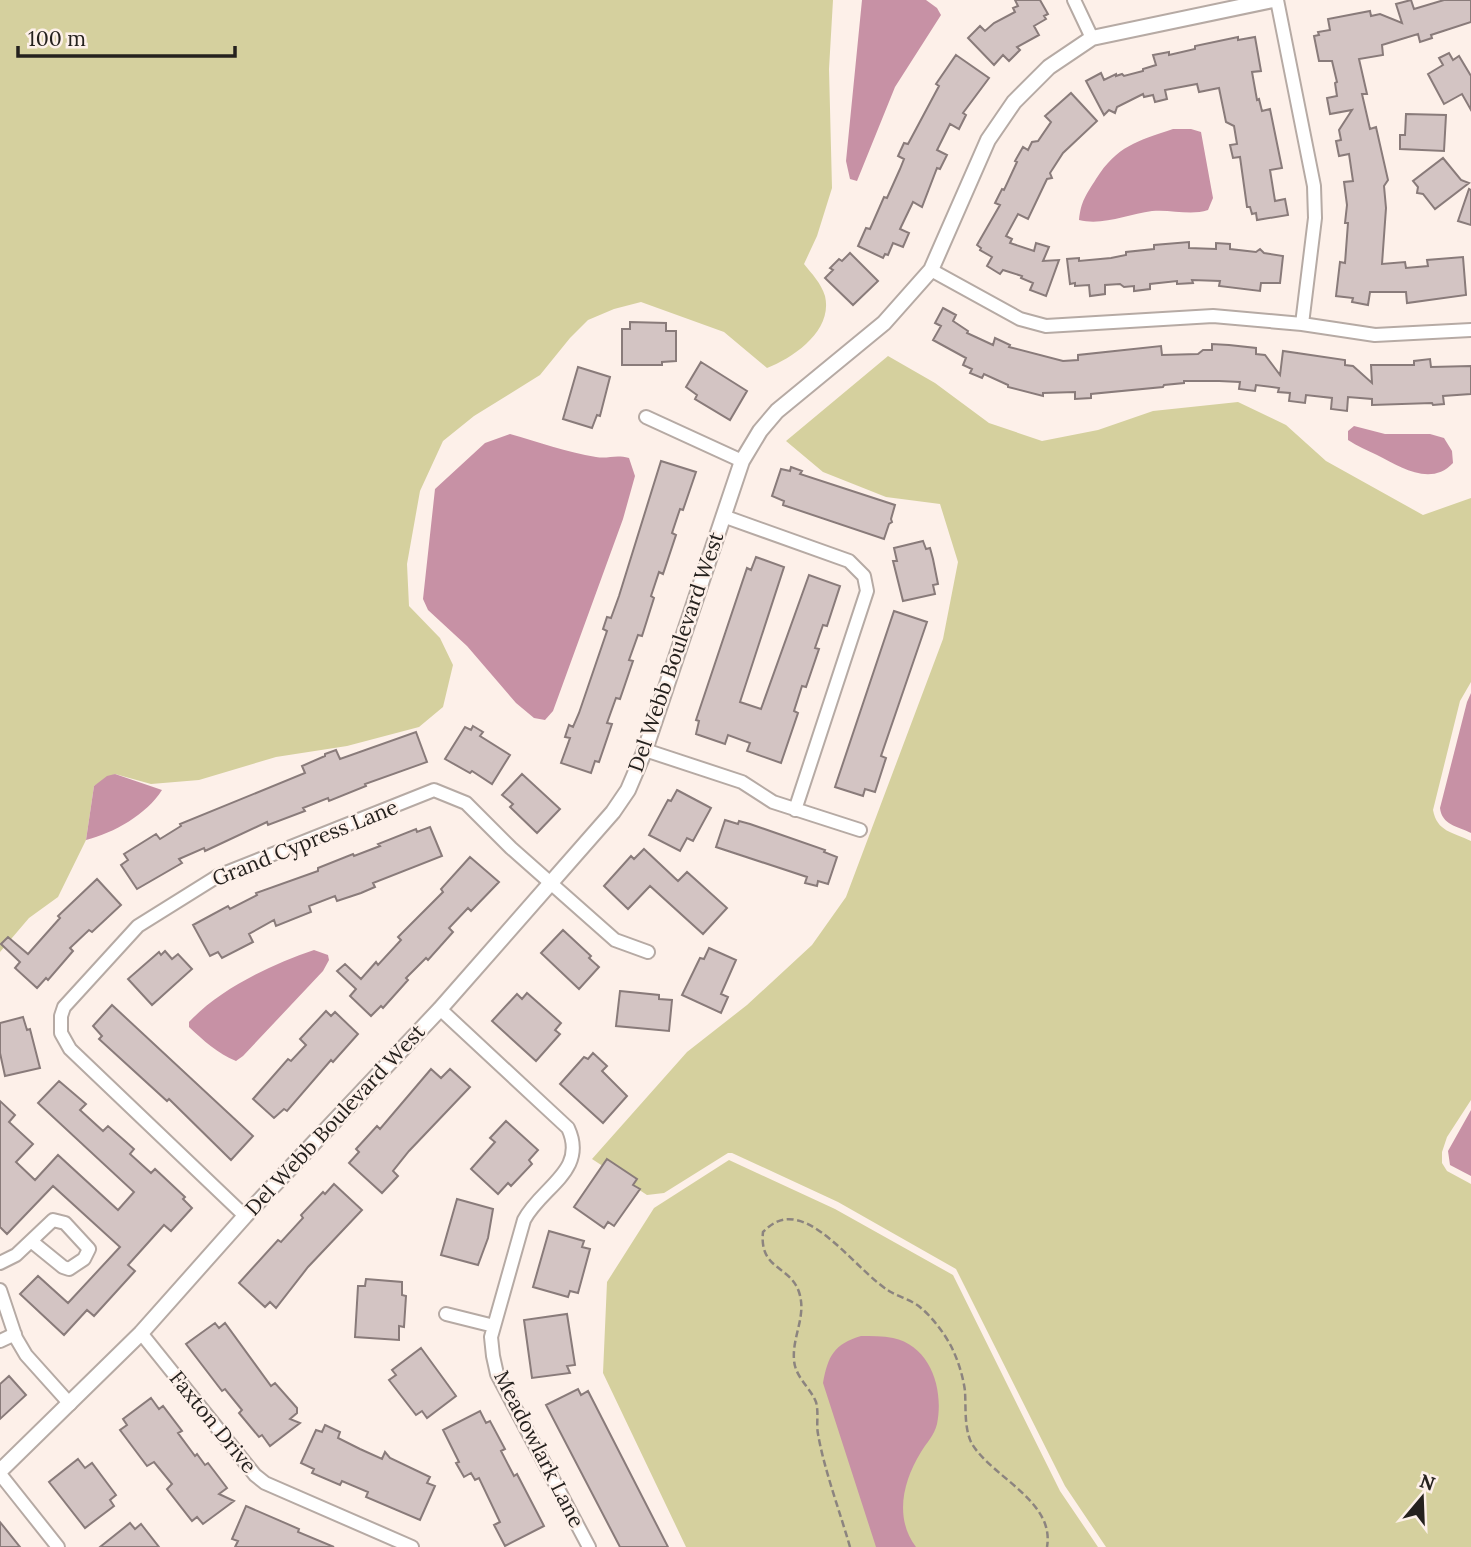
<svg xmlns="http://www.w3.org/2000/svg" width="1471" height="1547" font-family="Lora,serif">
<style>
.green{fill:#d5d09e}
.water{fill:#c791a5}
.building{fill:#d3c4c3;stroke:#897b7a;stroke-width:2}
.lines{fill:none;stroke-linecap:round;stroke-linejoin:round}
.minor-casing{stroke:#b6aaa4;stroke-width:16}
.tertiary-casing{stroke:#b6aaa4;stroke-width:18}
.path{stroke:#8c847f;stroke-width:2.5;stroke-dasharray:7 3.5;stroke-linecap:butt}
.minor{stroke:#fff;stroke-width:12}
.tertiary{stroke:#fff;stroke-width:14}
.labels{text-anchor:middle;stroke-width:5;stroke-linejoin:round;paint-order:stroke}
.street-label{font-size:21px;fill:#25211e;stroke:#fdf0e9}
</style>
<rect width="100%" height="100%" fill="#fdf0e9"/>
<path class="green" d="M0,0H833L829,69L832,188L817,236L804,264C812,274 821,283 825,296C833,330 795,357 767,368L724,332L641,302L614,309L588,320L570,338L540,375L474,416L443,441L420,491L407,564L409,606L440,638L453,665L443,707L419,727L347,746L276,757L199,780L151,784L115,774L94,786L86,840L58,897L29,918L0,952Z
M888,356L935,383L989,423L1042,441L1098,430L1153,411L1238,402L1286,425L1326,461L1423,515L1471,498V682L1460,701L1433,810C1437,832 1453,832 1471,841V1100L1447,1137L1442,1152V1163L1447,1171L1471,1184V1547H1106L1065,1486L956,1269L838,1202L732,1153H728L664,1193L647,1195L592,1159L687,1052L747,1005L812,945L846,897L943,639L958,562L940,504L886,497L823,472L786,441Z
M729,1160L835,1209L953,1275L1060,1491L1098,1547H686L603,1373L607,1282L654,1208Z"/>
<path class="water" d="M862,0H926L937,8L941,15L895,87L857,181L850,179L846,161Z
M1173,129H1191L1201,132L1213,198L1208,210C1190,216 1171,209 1152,211C1128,214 1103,226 1079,220C1081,201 1086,195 1096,179C1117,146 1137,141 1173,129Z
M1354,426L1385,434H1430L1444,438L1452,451L1453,463C1431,487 1400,467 1377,455C1367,450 1357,446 1348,440V431Z
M510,434C538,442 567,452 596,457C609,459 615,454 629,458L635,476L623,519L553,711L545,720L534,718L516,703L467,646L428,610L423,599L435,489L485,443Z
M1471,693V833C1457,826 1442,825 1440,808L1467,702Z
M115,774L162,790C147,814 114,833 86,840L94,786L107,776Z
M314,950L328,955L329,960L323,971L243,1056L236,1061C218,1054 203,1040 189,1027V1022C220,989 270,965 314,950Z
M1471,1110V1176L1450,1165L1448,1151Z
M861,1336C871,1336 883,1336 893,1338C931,1346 944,1390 937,1424C934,1436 927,1442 921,1452C903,1481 894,1518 916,1547H876L823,1383C828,1356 834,1344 861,1336Z"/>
<path class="building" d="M1015,0H1040L1048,14L1044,16L1046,19L1034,26L1039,35L1017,47L1020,50L1009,61L1003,55L994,65L968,38L980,26L985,31L994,23L1015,12L1013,8L1018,6Z
M1411,0L1414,9L1444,0H1471V22L1431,35L1432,38L1420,42L1418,34L1382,45L1383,55L1359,59L1367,94H1362L1370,129L1376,127L1388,180L1384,186L1386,208L1382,264L1405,262L1406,268L1428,266L1427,260L1463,257L1466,295L1407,303L1406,292H1370L1368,305L1352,302L1353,298L1336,296L1340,262L1345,263L1348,223H1345L1347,205L1344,182L1353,181L1349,154L1339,156L1336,141L1341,140L1339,130L1352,110L1330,114L1327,98L1337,96L1335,83L1337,82L1332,61H1319L1314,36L1319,35L1318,32L1330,30L1328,19L1370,11L1371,16L1380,14L1402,23L1396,4Z
M1238,37V40L1255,37L1261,71L1252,72L1257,100L1259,99L1262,111L1270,109L1282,168L1270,170L1275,201L1285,199L1288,215L1257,220L1256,213L1252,214L1250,207H1247L1240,157L1233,158L1230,145L1237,144L1234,126L1226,122L1219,88L1199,92L1197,84L1165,90L1167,99L1155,102L1153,95L1144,97L1143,94L1117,107L1115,113L1109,110L1104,115L1086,81L1101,73L1104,80L1116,74V76L1122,74L1124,76L1143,71V69L1156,65L1153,55L1169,52V55L1195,49V46Z
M1449,53L1453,60L1459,56L1471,76V110L1462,94L1444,104L1428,74L1443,65L1439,58Z
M956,55L989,78L963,113L966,115L959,129L950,124L937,150L947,155L940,169L937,168L922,207L913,202L900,229L909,233L903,247L893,243L888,255L885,254L883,258L858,246L866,228L870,229L884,197L887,198L900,169L904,159L898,156L904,143L908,144L939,86L936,84Z
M1071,93L1097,121L1063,153L1050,173L1052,178L1047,179L1028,219L1018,214L1006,236L1012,239L1010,243L1034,251L1036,243L1049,247L1043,261L1059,260L1046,296L1030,290L1033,283L1021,278L1022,276L1003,270L1000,274L987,266L992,257L980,250L981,248L977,245L1000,205L995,203L1002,189L1004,190L1017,162L1015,161L1023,147L1028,150L1032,142L1038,141L1051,122L1045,116Z
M1406,114L1446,115L1444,151L1400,149V135H1405Z
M1443,158L1461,180L1469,183L1435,209L1423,194L1417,193L1418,187L1413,181Z
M1469,189L1471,190V225L1458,221Z
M1189,242V248L1216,249V243L1230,244V249L1256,252L1260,249L1264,253L1283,256L1280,283H1261L1260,291L1219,286L1220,281L1192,280L1193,283L1177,284V281L1150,284V289L1134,291V286L1124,287L1120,284L1105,285V294L1090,296L1089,285L1075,286V283L1070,284L1067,259L1079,258V261L1111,258L1126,255V252L1154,249V245Z
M850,253L878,281L853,305L825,278L833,270L830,268L839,259L842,261Z
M943,308L956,315L953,321L968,331L967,333L993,345L995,338L1010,345L1009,347L1063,361L1078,360V355L1161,346L1162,355L1198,354L1203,350H1212V344L1229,345L1256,348V354L1265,355L1280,375L1283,351L1345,360V365L1353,366L1372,383L1371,365H1414V361L1430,359L1431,367L1471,366V394L1443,396L1444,404L1433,405L1432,403L1372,405V399L1348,397L1347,411L1331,409L1332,398L1306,395L1305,403L1289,401L1290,393L1278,392L1279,388L1256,385L1255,391L1239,389L1240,382L1219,381H1184V383L1164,385L1163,387L1091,394V398L1075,399V392L1043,393V396L1008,387V385L984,374L982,378L970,373L972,369L963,365L966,358L933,340L941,326L935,323Z
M630,322L666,323V331H676V361L662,362V365H622V329H630Z
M701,362L747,391L730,420L695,399L697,395L686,387Z
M578,367L610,377L600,416L597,415L592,428L563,419Z
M661,461L696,472L683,510L680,509L672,533L676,535L663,574L659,572L651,596L654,598L642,636L638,635L629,660L633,661L620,699L616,698L607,723L612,724L599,762L595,761L591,773L561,763L570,738L565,737L569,725L573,727L579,713L607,631L603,629L607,617L611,618L619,596Z
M791,467L802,471L800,474L895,505L891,519L892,522L889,524L884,539L783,505L784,501L772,496L781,469L790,471Z
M923,541L926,549L930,548L933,559L938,584L933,585L935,594L903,601L893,561H897L894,548Z
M756,557L784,567L740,702L761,709L809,575L840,586L827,626L823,625L815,648L819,649L806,687L802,686L794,711L798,713L781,763L747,751L750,743L728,735L725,744L696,734L699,721L696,720L747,568L751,570Z
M894,611L927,622L881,756L886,758L875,792L865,789L863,796L835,787Z
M473,726L483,732L480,736L510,755L492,784L472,771L470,773L445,759L465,727L471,730Z
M416,732L427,762L365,784L366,786L329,801L328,798L303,808L305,811L268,825L267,822L205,851L204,848L179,859L182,863L137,889L121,865L128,860L124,854L156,834L160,839L181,826L180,824L305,773L302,766L325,756V754L336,750L340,759Z
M522,774L560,809L537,833L510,807L513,804L502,795Z
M677,790L711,808L693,841L687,838L680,851L649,835L668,800L671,801Z
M725,820L738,824L739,821L750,824L825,850L824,852L837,857L828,884L818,881L817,886L805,883L807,877L716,847Z
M430,827L442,856L373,883L375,887L361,893L337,901L335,896L309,906L311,912L276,926L274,920L249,934L253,942L222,958L218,952L210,956L193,925L228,906L230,909L257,895L256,893L318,871V868L353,854L354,856L380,846L378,844L416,829L417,832Z
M644,849L678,881L687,872L727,908L703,934L650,886L628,909L604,886L631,856L634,859Z
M470,857L499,882L471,911L468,908L449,928L453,932L428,960L426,958L406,978L408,980L383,1008L381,1006L371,1016L350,996L356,989L337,971L345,964L361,979L376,962L378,965L401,940L398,937L443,892L441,889Z
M97,879L121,905L92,932L89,930L70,948L73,951L48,980L46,978L37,988L15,968L20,962L1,944L8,937L28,954L60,918L58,916Z
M563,930L591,956L589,958L599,967L579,989L541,953Z
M709,948L736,960L721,994L728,997L721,1013L682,995L700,958L704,959Z
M165,951L172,959L178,954L192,969L152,1005L128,979L159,952L161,955Z
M620,991L659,995V999L672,1000L669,1031L616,1026Z
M527,993L561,1023L555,1030L560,1034L536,1061L492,1021L517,994L522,999Z
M112,1005L253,1136L231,1160L169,1099L167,1101L99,1039L102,1036L93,1026Z
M326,1011L331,1016L335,1012L358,1034L333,1062L331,1060L287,1111L284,1109L274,1118L253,1099L288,1059L291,1061L306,1045L300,1039Z
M23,1017L27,1030L30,1029L40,1068L5,1076L0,1053V1023Z
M593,1053L607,1066L602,1071L627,1096L603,1123L560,1084L584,1057L588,1059Z
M431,1069L441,1078L450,1069L470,1087L409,1151L393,1171L398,1176L382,1193L349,1163L359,1152L356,1149L377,1126L380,1129Z
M59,1081L86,1104L80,1110L103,1131L108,1126L125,1141L134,1149L130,1154L151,1173L155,1169L185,1197L183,1199L192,1208L171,1231L164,1225L128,1265L135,1271L94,1316L87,1310L64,1335L20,1294L38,1276L68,1303L120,1247L53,1186L7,1234L0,1227V1101L15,1115L9,1122L33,1144L16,1162L35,1180L58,1155L118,1210L134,1192L38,1103Z
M506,1121L538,1150L529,1160L532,1164L511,1186L508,1183L498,1194L471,1169L495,1142L490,1138Z
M607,1159L637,1179L633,1185L640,1189L614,1226L608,1222L604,1228L574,1207Z
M334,1184L362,1210L308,1267L276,1308L270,1302L265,1307L239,1283L278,1240L281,1242L303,1218L301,1215L323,1192L325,1194Z
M457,1199L493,1209L488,1238L478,1265L441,1255Z
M549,1231L584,1241L582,1247L590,1249L578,1293L570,1291L568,1297L533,1287Z
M366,1279L402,1282V1295L406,1296L404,1327L399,1326V1340L355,1337L358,1286H365Z
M567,1314L575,1365L567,1366L570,1373L532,1378L524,1320Z
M215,1323L219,1328L225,1323L271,1386L275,1383L297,1408V1413L290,1419L300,1423L270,1446L262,1435L259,1437L239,1413L242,1410L225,1389L222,1391L186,1344Z
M421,1348L456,1396L427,1418L422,1411L416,1415L389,1380L396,1375L392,1370Z
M9,1376L26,1395L0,1419V1384Z
M578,1389L581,1395L588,1391L668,1547H620L546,1405Z
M151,1398L159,1409L163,1406L182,1431L178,1433L195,1456L197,1454L205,1465L208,1463L227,1488L219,1494L234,1501L203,1524L197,1517L192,1521L167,1489L172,1484L154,1462L147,1466L120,1430L127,1425L123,1419Z
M480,1411L486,1423L490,1421L505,1449L501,1451L514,1476L517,1474L544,1526L505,1546L494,1525L500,1522L479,1478L475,1480L471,1473L464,1477L456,1463L459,1462L443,1430Z
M325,1425L340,1432L338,1438L360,1449L382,1459L385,1452L390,1458L430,1477L427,1483L435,1486L420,1520L366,1497L368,1492L342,1481L340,1485L312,1473L314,1469L301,1463L316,1430L322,1432Z
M78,1459L85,1468L92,1463L116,1495L110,1500L114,1506L85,1528L49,1482Z
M246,1506L299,1529L298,1532L334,1547H235L238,1541L232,1539Z
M0,1522L20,1547H0Z
M130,1523L135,1529L141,1524L159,1547H100Z"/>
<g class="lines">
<defs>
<path id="minor" d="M1074,0L1092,38
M1277,0L1314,186L1315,218L1302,324
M931,270L1020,319L1046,326L1213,316L1302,324L1375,335L1471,330
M646,417L742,461
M723,516L849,561L864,576L867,591L795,810
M645,750L742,782L773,802L860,830
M440,1009L568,1128C588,1171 541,1187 524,1220L491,1337L493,1356L497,1374L589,1547
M245,1216L70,1049L61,1033V1016L64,1007L138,926L218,876L434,790L466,803L511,848L615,940L648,952
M0,1263L16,1255L53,1220L65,1223L89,1249L84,1259L69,1269L63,1267L31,1241
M0,1290L16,1338L26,1355L70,1404
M446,1314L494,1326
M141,1333L255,1475L265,1483L412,1547
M0,1341L15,1334
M0,1474L58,1547"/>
<path id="tertiary" d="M0,1471L141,1333L245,1216L440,1009L613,812L628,790L645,750L742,461L760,431L777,411L884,323L931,270L988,140L1014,102L1049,67L1092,38L1273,0"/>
</defs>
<use href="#minor" class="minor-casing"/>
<use href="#tertiary" class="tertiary-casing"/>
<path class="path" d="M850,1547C840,1512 824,1469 818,1434C816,1424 819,1413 816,1402C810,1387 795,1377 794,1360C792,1336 807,1316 799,1292C790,1265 759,1270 763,1232C773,1222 783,1217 796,1220C827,1226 862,1274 889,1291C899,1297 912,1300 921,1308C933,1318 944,1333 951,1346C958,1360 963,1376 965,1391C966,1408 964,1429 972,1444C993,1478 1055,1501 1047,1547"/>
<use href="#minor" class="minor"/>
<use href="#tertiary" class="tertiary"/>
</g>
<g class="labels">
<g class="street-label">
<text transform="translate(676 652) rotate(-71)" y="7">Del Webb Boulevard West</text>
<text transform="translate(305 843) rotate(-22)" y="7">Grand Cypress Lane</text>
<text transform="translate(335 1120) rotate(-47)" y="7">Del Webb Boulevard West</text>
<text transform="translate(213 1422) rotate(51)" y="7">Faxton Drive</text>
<text transform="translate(539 1449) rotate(63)" y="7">Meadowlark Lane</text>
</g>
</g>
<g transform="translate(1422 1498) rotate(19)" stroke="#fdf0e9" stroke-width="5" paint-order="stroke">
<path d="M0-5L12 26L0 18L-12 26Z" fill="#25211e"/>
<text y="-10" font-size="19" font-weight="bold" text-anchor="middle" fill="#25211e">N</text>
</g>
<path d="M18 46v10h217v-10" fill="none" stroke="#25211e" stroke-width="3.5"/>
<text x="28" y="46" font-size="21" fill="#25211e" stroke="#fdf0e9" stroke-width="5" paint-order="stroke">100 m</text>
</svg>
